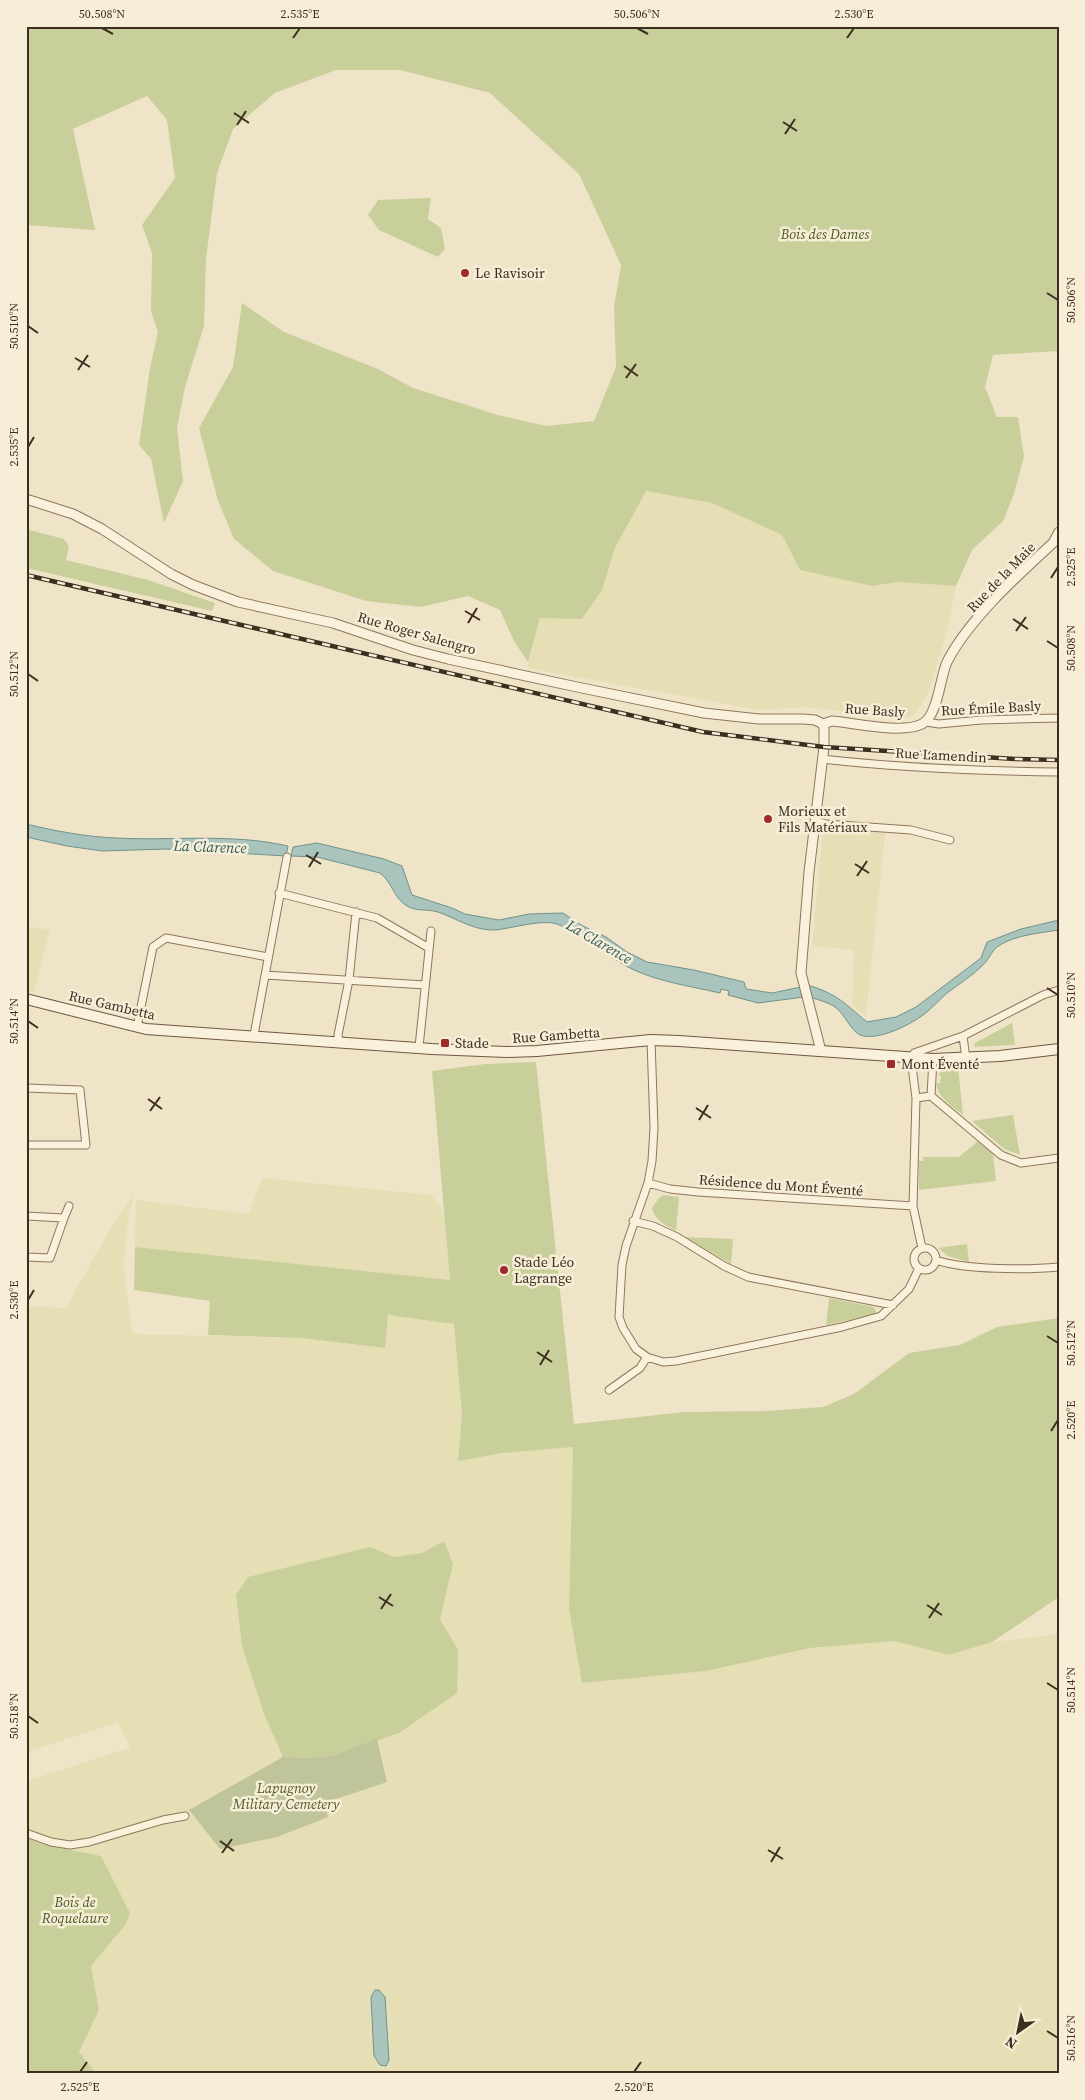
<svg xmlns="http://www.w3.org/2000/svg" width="1085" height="2100" font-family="'Source Serif 4',serif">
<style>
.farmland{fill:#e6deb5}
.green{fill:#c9cf9b}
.cemetery{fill:#bfc49a}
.water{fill:#a9c4bc;stroke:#6f938a}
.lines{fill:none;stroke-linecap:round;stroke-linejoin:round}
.minor-casing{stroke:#8d765c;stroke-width:9}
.tertiary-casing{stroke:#8d765c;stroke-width:11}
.secondary-casing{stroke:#6f573f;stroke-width:12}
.minor{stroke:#faf1dc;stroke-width:7}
.tertiary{stroke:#faf1dc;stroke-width:9}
.secondary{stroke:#faf1dc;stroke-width:10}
.rail-casing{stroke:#3d2e20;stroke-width:4.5}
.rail{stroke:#f7eed8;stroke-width:2.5;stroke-dasharray:8;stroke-linecap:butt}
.ticks{fill:none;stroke:#3d2e20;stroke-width:2}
.poi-dot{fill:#9e2a2b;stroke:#f7eed8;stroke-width:2}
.labels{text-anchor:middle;stroke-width:5;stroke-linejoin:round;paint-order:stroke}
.park-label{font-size:14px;font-style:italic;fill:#4d5a26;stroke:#f7eed8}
.poi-label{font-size:14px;fill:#3d2e20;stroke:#f7eed8;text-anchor:start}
.street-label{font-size:14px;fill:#3d2e20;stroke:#f7eed8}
.water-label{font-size:15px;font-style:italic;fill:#2f5d5a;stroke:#f7eed8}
.neatline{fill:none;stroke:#3d2e20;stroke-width:2}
.ticks-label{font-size:12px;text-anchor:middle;fill:#3d2e20}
</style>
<rect width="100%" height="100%" fill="#f0e4c8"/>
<path class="farmland" d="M646,491L712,503L782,535L800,570L872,586L898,582L956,586L947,631L929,690L922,704L914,715L902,719L806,707L759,710L527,668L540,618L582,619L602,590L615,548Z
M823,827L885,833L866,1016L852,1005L854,950L812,946Z
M26,926L50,930L34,992L26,991Z
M262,1178L431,1195L444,1212L450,1280L135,1247L136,1200L249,1214Z
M134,1195L128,1220L124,1262L125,1282L133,1334L301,1338L384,1348L388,1314L454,1324L462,1415L458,1461L503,1453L573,1447L569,1609L582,1683L706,1671L810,1648L894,1641L949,1655L992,1642L1059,1634V2074H97L79,2052L99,2010L91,1966L126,1924L101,1856L41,1844L26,1838V1781L130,1748L118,1722L26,1752V1306L66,1308L113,1224Z"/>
<path class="green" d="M26,26H1059V351L993,355L985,387L997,417H1018L1024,456L1014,494L1003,521L972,550L956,586L898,582L872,586L800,570L782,535L712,503L646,491L615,548L602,590L582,619L540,618L528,662L514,641L500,610L468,596L421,607L366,601L273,571L234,539L218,501L199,428L233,367L242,303L284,332L378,369L413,388L498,415L546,426L594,421L616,367L614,307L621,265L579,174L490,93L400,70H336L275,93L233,129L217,173L206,259L204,326L185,387L177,428L183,481L164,523L151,459L139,445L150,368L158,332L151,311L152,253L142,225L175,178L167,120L147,96L73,129L95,230L26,225Z
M431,198L428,219L441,228L445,249L438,257L379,230L368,215L378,200Z
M26,529L64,539L69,546L66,560L148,580L215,603L212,611L26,568Z
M1012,1023L1015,1045L974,1047L975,1043Z
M536,1062L574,1424L685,1412L765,1411L823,1407L854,1394L909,1353L960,1345L997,1327L1059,1318V1597L992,1642L949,1655L894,1641L810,1648L706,1671L582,1683L569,1609L573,1447L503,1453L458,1461L462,1415L454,1324L388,1315L385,1348L301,1338L208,1335L210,1301L134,1290L135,1247L450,1280L432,1071L485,1064Z
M958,1067L963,1115C952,1106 938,1098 936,1083H940L941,1076L938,1074L944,1069Z
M1013,1115L1020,1155L1004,1149L972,1121Z
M978,1141L993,1155L996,1181L919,1190V1161H923V1157H959Z
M663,1195L679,1197L676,1231C666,1225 655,1221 652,1208L659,1198Z
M685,1237L733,1239L731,1264Z
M967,1244L969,1262L948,1256L938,1248Z
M829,1298L874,1307L876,1312L873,1315L826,1325Z
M444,1541L453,1564L440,1619L458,1650L457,1693L399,1733L335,1755L311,1758L283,1757L264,1714L242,1646L236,1595L248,1577L370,1547L394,1557L422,1553Z
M26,1838L41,1844L101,1856L130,1913L126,1924L91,1966L99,2010L79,2052L97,2074H26Z"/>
<path class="cemetery" d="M377,1739L387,1782L324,1803L328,1817L277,1837L220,1849L189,1810L283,1757L311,1758L335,1755Z"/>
<path class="water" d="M26,824C55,831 87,837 117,838C174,841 231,833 288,846L286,856L167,849L102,851L67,846L26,837Z
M317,843L384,859L402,866L412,895L452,908L465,914L499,920L529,914L563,913L581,925L606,937L627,952L647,962L694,970L744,982L746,989L772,993L801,987L804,997L758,1003L728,995L729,991L721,989L720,993C690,986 659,982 632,969C605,956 585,934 557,924C543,919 512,928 496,930C474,931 458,919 438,912C425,908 414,913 403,903C393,895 391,881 380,873L317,857L291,856L293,847Z
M1059,920V930C1040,933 1016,935 1000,945C991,950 990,959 983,965C972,976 959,984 947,993C940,999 934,1006 927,1012C914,1023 878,1042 860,1035C850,1030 845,1014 835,1007C828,1002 817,1000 811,997L808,985C839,995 844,1003 867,1022L896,1017L916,1007L981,958L987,942L1021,929Z
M375,1990H379L385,1997L389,2060L386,2066L380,2065L374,2056L371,1997Z"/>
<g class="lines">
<defs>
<path id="minor" d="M926,722L939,724L981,720L1059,718
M822,759C901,768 980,771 1059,772
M815,821L826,824L911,830L950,840
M279,893L377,918L429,948
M265,975L425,985
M137,1027L153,947L166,938L268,957
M254,1035L287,857
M963,1036L966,1059
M651,1040L654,1128L652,1161L648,1183L626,1246L622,1265L619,1317L623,1328L636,1349L647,1357L663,1362L676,1361L842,1327L881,1316L909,1289L919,1268
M339,1042L338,1035L349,980L356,912
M419,1047L431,931
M26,1088L80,1090L86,1145H26
M931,1096L1001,1155L1021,1163L1059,1158
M931,1096L933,1059
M916,1098L931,1096
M648,1183L670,1189L698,1192L913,1206
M26,1216L64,1218L50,1258L26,1257
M64,1218L69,1206
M633,1221L653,1226L677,1237L724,1266L748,1277L893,1305
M922,1248L913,1206L916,1098L911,1058L914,1053L963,1036L1043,995L1059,990
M914 1259a11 11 0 1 1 22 0a11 11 0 1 1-22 0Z
M936,1260C964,1270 1028,1270 1059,1267
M609,1390L640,1368L647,1357
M26,1833L51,1842L70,1845L89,1842L163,1820L185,1816"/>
<path id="tertiary" d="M26,499L73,514L102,529L171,574L193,585L238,602L333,623L413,650L448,659L577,687L704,713L759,719H803L815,720L823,724
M823,724L832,721C854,723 903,734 922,724C938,716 940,677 947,662C969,619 1018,575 1053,543L1059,532
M821,1051L801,973L809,872L824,747V729L823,724"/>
<path id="secondary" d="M26,999L146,1029L432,1049L506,1052L537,1051L651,1040L679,1041L933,1059L1000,1056L1059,1049"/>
</defs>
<use href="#minor" class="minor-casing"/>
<use href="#tertiary" class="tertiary-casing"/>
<use href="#secondary" class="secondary-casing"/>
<use href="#minor" class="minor"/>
<use href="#tertiary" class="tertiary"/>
<use href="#secondary" class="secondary"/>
<defs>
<path id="rail" d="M26,575L703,732L824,747L1015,759L1059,760"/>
</defs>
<use href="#rail" class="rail-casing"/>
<use href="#rail" class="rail"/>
</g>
<path class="ticks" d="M102,28L113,34M637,28L648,34M293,38L300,28M847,38L854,28M234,113L249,123M783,122L797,131M237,125L246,111M785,134L795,119M1047,293L1058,300M28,326L38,333M75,358L90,367M624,366L638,376M78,370L88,355M626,378L636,364M28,447L34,437M1051,578L1058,567M465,611L480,620M1013,619L1028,629M468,623L477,608M1016,631L1026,617M1047,641L1058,648M28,674L38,681M306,855L321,864M855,864L869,873M309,867L318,852M857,876L867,861M1047,988L1058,995M28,1021L38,1028M148,1099L162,1109M696,1108L711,1118M150,1111L160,1097M699,1120L708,1105M28,1300L34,1290M1047,1336L1058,1343M537,1352L552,1362M540,1365L549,1350M1051,1431L1058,1420M379,1597L393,1606M927,1605L942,1615M381,1609L391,1594M929,1618L939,1603M1047,1683L1058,1690M28,1716L38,1723M220,1841L234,1851M768,1850L783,1859M222,1853L232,1839M771,1862L780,1847M1047,2031L1058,2038M80,2072L87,2062M634,2072L641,2062"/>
<g class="poi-dot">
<circle cx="465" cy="273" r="5"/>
<circle cx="768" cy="819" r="5"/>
<rect x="440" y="1038" width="10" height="10" rx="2.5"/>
<rect x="886" y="1059" width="10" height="10" rx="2.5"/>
<circle cx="504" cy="1270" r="5"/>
</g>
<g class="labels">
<g class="park-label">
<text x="825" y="239">Bois des Dames</text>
<text x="286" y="1793">Lapugnoy<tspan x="286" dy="16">Military Cemetery</tspan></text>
<text x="75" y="1907">Bois de<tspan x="75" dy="16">Roquelaure</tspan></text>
</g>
<g class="poi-label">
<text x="475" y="278">Le Ravisoir</text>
<text x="778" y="816">Morieux et<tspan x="778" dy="16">Fils Matériaux</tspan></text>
<text x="455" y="1048">Stade</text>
<text x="901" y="1069">Mont Éventé</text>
<text x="514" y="1267">Stade Léo<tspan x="514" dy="16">Lagrange</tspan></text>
</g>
<g class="street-label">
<text transform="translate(1001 577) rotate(-46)" y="5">Rue de la Maie</text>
<text transform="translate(417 633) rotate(16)" y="5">Rue Roger Salengro</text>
<text transform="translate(991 708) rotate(-3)" y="5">Rue Émile Basly</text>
<text transform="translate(875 710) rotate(4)" y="5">Rue Basly</text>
<text transform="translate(941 755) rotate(3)" y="5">Rue Lamendin</text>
<text transform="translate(112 1005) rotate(13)" y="5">Rue Gambetta</text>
<text transform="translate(556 1035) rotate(-4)" y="5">Rue Gambetta</text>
<text transform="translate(781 1185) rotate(4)" y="5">Résidence du Mont Éventé</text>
</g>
<g class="water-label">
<text transform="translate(210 847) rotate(2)" y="5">La Clarence</text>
<text transform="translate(599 942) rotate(30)" y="5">La Clarence</text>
</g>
</g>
<rect width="1085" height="2100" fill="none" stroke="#f7eed8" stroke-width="55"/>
<g transform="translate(1018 2032) rotate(213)" stroke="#f7eed8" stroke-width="4" paint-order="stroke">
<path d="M0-4L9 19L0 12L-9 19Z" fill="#3d2e20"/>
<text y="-8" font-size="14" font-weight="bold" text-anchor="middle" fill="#3d2e20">N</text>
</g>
<rect x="28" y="28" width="1030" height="2044" class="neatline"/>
<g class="ticks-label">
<text x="102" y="18">50.508°N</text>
<text x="300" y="18">2.535°E</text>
<text x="637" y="18">50.506°N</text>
<text x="854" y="18">2.530°E</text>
<text transform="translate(1071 300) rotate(-90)" y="4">50.506°N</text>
<text transform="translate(14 326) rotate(-90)" y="4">50.510°N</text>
<text transform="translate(14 447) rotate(-90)" y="4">2.535°E</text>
<text transform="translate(1071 567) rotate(-90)" y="4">2.525°E</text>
<text transform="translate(1071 648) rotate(-90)" y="4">50.508°N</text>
<text transform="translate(14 674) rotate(-90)" y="4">50.512°N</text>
<text transform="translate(1071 995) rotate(-90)" y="4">50.510°N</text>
<text transform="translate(14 1021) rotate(-90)" y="4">50.514°N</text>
<text transform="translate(14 1300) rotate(-90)" y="4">2.530°E</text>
<text transform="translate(1071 1343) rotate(-90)" y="4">50.512°N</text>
<text transform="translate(1071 1420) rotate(-90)" y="4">2.520°E</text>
<text transform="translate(1071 1690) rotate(-90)" y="4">50.514°N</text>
<text transform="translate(14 1716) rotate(-90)" y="4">50.518°N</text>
<text transform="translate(1071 2038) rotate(-90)" y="4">50.516°N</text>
<text x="80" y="2091">2.525°E</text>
<text x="634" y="2091">2.520°E</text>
</g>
</svg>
